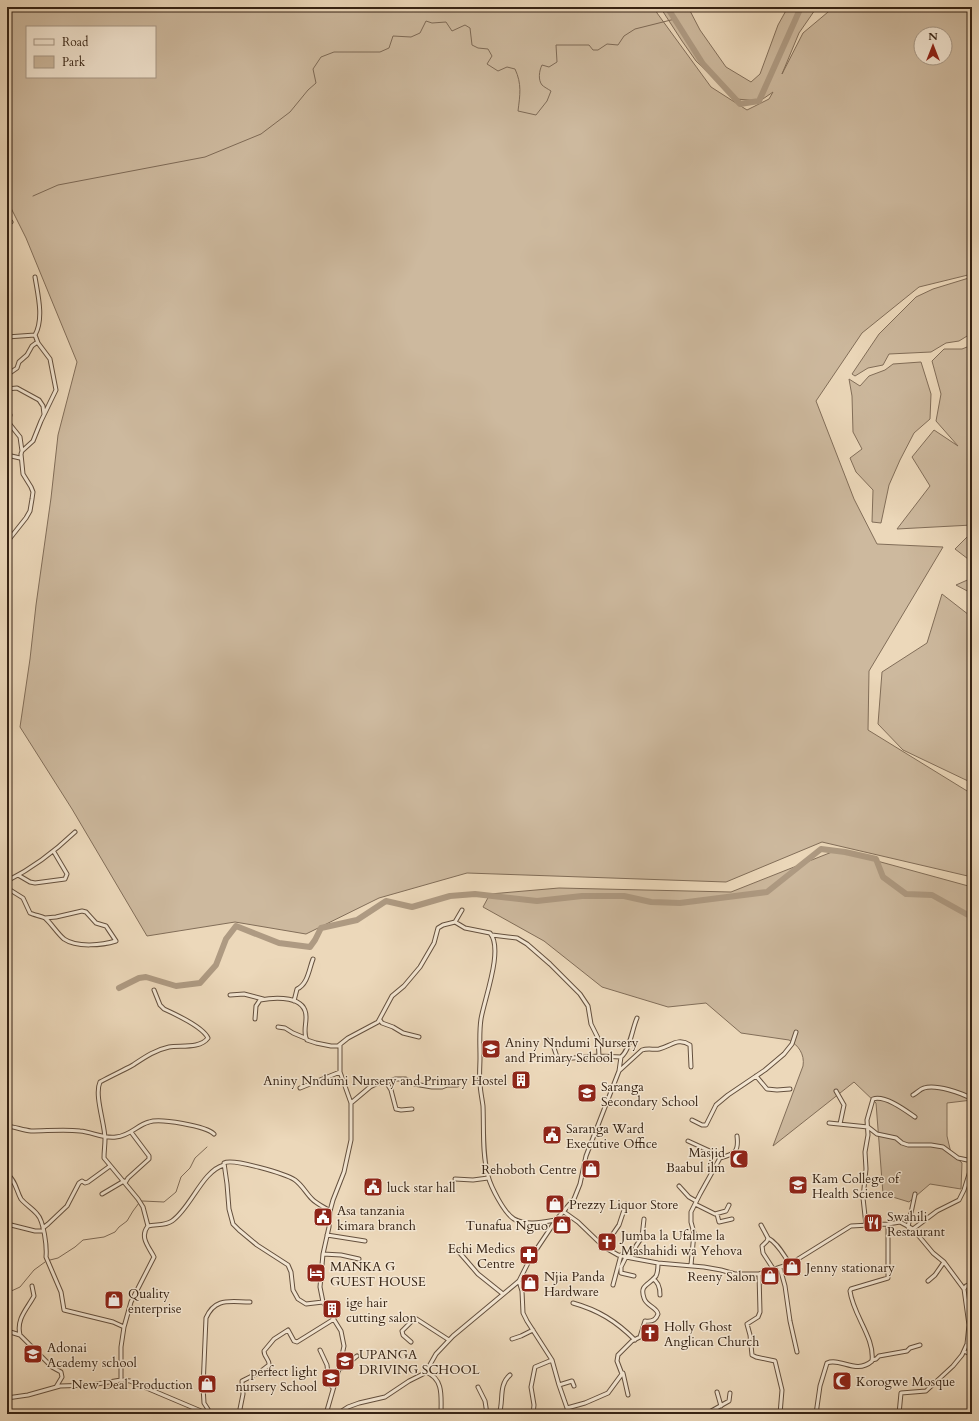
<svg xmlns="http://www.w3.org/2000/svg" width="979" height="1421" font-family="Cardo,serif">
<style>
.green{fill:#cdb99e;stroke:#826e59;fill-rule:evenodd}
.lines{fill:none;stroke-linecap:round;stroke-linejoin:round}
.stream{stroke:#7e6a56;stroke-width:1}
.river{stroke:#ae9a82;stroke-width:6}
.minor-casing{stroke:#64503e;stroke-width:5}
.minor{stroke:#f3e6d2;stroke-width:3}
.labels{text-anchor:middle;stroke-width:3;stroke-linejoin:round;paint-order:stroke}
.poi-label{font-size:13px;fill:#362314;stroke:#f3e6d2;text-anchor:start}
</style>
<rect width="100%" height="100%" fill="#ecd8ba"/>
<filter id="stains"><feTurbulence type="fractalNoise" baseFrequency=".005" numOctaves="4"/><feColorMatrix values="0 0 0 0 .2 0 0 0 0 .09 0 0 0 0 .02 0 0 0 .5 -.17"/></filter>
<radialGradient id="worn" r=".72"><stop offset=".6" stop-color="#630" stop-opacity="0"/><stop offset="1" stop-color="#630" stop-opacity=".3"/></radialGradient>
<path class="green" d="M7,7H655L657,13L711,87L747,110L769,99L773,92L760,101L736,99L696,61L682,41L660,7H688L700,30L726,67L751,82L760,74L778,25L788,7H817L799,33L782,74L803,33L834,7H972V274L919,287L862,333L816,401L854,499L877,544L943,547L869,671L868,730L972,794V877L822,842L726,882L467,873L379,898L306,934L235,922L147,936L72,809L20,727L30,659L36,605L51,498L58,435L77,362L26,238L7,200ZM27,27H155V77H27ZM921,34H945V58H921Z
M972,277V333L959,341L946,343L931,352L889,354L883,365L868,368L855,376L852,374L879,334L916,297L933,289Z
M972,345V525L897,529L930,486L912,457L934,430L958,446L936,421L941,394L932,361L944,349H962Z
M921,362L931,394L930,419L914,433L900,460L889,485L881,523L872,522L873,490L856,472L850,458L862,449L853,432L852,396L849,379L860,386L869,376L885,370L893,364Z
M969,535L972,536V562L955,549Z
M972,578V770L968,781L903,750L878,724L882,672L927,643L942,594L969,615L971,593L956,585Z
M837,850L972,887V1100L947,1103V1136L951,1153L962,1163L961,1189L930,1184L909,1202L883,1194L876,1103L854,1082L773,1146L803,1066C805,1054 798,1045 789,1040L741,1033L706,1003L668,1007L602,987L544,941L483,907L490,894L559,888L731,892Z"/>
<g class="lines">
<path class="stream" d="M33,196L58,185L205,157L261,134L290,112L308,90L316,83L313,69L321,57L334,52H380L389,48L393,36L411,37L420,33L426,21L432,23L446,22L452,31L465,25L470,28L472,45L478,48L488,49L492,56L487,64L498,71L507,67L515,69C522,84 520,95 518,111L536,115L547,101L551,91C548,89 544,87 542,85C538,80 539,71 542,65L549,67L557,62L556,45H589L593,50H598L607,44L618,45L624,36L635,29L675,19
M142,1201L164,1202L176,1192L181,1177L190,1168L195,1158L207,1147
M50,1260L58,1258L75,1247L83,1240L104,1237L115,1232L119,1227L127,1221L133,1211L139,1203
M7,1293L20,1287L34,1270L45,1262"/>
<path class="river" d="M667,7L703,64L740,104L759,101L801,7
M119,988L139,978L146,977L176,986L200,983L216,965L226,939L236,926L279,943L310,947L315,940L321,928L357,920L386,901L412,907L450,896L475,894L537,901L582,896H624L651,902L680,903L767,892L821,849L845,852L876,859L883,877L906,894L932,895L968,915L972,913"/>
<defs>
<path id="minor" d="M686,7L691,9L700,7
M7,224L11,222
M7,337L35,335
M7,375L17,368L19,362L27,355L32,346L36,343H38
M7,389L17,388L39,400L43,406L44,414
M7,412L10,415L8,422L20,437L22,451
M7,455L20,458
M7,542L26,518L30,511L32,499L33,492L31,487L23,474L21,454L22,451L33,441L41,421L56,390L50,359L38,343L35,335C44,319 38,295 35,277
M18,875L30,882L35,883L65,879L67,874L54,852
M7,881C33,868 54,852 75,832
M7,888L23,898L30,913C34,915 41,916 45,918C51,923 57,933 64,939C77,948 103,945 116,941L106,926L96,923L86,912L82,911L56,917L45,918
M455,922L465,928L490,933C504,949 484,1000 481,1019C479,1032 480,1045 480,1058C480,1066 479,1074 480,1082C480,1090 482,1098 483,1106C484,1129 482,1153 488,1176C491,1187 504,1213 514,1219C526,1226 544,1222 556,1220
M492,935L517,938L527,944L550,964L580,994L588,1006L591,1024L598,1038L599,1056
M230,995L244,994L263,999
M294,1001L297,989C308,984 309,969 313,959
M255,1019L256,1006L260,1000C275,997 307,995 306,1018C306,1025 303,1034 307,1040L316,1043L331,1046H338L348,1038L378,1022L392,996L404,986L420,967L434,943L438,928L443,925L455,922L462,910
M380,1020L382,1023L393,1027L403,1033L419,1037
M278,1027L285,1028L293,1033L305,1038
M547,1040L553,1045L557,1057L560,1059L599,1056L621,1057C630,1050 632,1029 637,1018
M619,1071L642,1050C648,1048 654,1050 659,1049C671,1046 678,1037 690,1045L691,1067
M756,1076L767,1089L777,1090L790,1089
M386,1082L391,1090L396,1109L401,1110L412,1109
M300,1088L340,1072
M836,1091L844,1105L840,1124
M913,1095C917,1093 920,1089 924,1088C936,1084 962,1093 972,1099
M351,1103L370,1087L378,1083L386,1082L395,1079H406L414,1084L432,1087H442L447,1085H457
M692,1120L702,1125H706L716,1105L728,1095L765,1070L784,1054L792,1044L796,1032
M829,1123L868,1127L877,1134L896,1138L902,1143L908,1145H931L943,1147L958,1158L972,1161
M7,1126C15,1127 23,1130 31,1131C47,1131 64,1129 80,1131C92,1132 104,1139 116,1137C130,1136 137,1125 149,1122C160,1118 206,1126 214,1134
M688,1141L712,1152L720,1158
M7,1174C16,1181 16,1190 21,1199C26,1205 32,1208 37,1214C44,1221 47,1247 46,1257L61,1292L64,1310L113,1322L124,1327L121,1347V1380
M455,1179L473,1180L488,1178
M125,1183L128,1178L149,1159V1156L131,1132
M679,1186L689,1197L696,1201
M102,1194L124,1181
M695,1204L715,1214L726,1211L729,1205
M564,1212L578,1222L604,1247L618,1255L631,1258L658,1263L704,1267L721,1270L735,1274H759L790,1264L851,1226L888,1224L900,1222L913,1229L937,1211L959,1200L964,1190L972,1165
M717,1214L719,1222L732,1219
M7,1224L35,1231H43
M761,1225L768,1238L767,1241L762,1246L763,1253L774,1270
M866,1225L863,1198L866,1169L865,1152L868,1135L867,1120L873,1099C885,1095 905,1110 915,1117
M148,1226C156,1224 165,1226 172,1221C191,1208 202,1171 224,1165
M908,1227L915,1194
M43,1228L48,1224L67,1206L79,1183L82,1181L85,1183L88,1182L110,1166
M913,1229L933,1253L944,1262L964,1289
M327,1235L365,1241
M768,1238C778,1243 784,1256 790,1264
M604,1247L619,1225L626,1204
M459,1252L478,1274L503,1294
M323,1254L341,1255L359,1259
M626,1257L621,1267V1273L634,1276
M631,1258L636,1246L642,1237L644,1219
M691,1265L694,1233L691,1222V1212L700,1194L720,1158C735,1154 739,1152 737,1136
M780,1268L785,1286L790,1321L797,1352
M759,1274L760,1312L758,1317L747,1324L750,1335L752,1355L756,1357L775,1361L782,1390L780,1414
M653,1279C659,1282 660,1288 660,1295
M519,1281L522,1291L523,1313L527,1321L552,1360L559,1385L567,1408L568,1414
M928,1281L935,1275L944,1262
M613,1285L621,1255
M323,1302L306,1304L298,1299L293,1290L291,1272L288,1265L257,1245L239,1230L233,1224L229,1209L227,1184L224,1163C233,1158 286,1174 295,1180C302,1185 306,1193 312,1199C317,1204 324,1207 330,1211
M573,1303C598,1310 616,1321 635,1340
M124,1327L131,1302L154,1257C149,1247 139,1237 148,1226L143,1207L138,1199L104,1158C104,1151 105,1145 105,1139C105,1124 94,1095 100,1082C111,1076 122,1071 133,1065C145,1057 155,1050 169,1047C180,1045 200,1049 208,1038C203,1027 175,1014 164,1009L160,1005L154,990
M7,1331L20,1335L52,1367L61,1372L62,1377L56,1387
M20,1335C16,1319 27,1309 34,1296L32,1286
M512,1339L521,1336L533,1330
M411,1342L403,1335L402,1331L415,1318L449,1340
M320,1350L327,1365L329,1383L333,1388
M964,1351L972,1355
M872,1360L876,1359L879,1356L907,1351L910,1348L920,1345
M339,1369L342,1368L357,1356
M426,1372C444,1379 441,1397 441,1414
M623,1373L628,1395
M559,1385L572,1381L574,1386
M478,1387L485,1401L487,1414
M717,1392L721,1406
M7,1398L28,1395L60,1386L91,1385L121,1380L130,1381L208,1414
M567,1408L585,1403L608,1393L622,1374L617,1361L618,1355L632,1341L640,1337L645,1321C651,1322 656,1320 658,1314C657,1307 646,1306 644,1298C639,1284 650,1285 656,1276C658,1272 658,1267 658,1263
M211,1414L204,1403L203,1387L206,1318C215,1297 230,1302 250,1302
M239,1414L243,1394L242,1381L260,1372L269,1365C270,1360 264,1357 264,1351L274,1339L288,1330L294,1341L297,1342L334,1319
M326,1414L339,1369L344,1346L341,1331L323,1302L320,1287L323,1254L329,1227L330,1211L333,1200L344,1172L351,1140V1103L340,1072V1045
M337,1414L348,1407L359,1403L385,1397L409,1381L423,1374L427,1370L436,1354L453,1336L519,1281L530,1259L556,1220L574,1199L580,1184L586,1156L619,1071L621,1057
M499,1414C504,1402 498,1385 510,1375
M533,1414L534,1405L531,1387L535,1367L552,1360
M706,1414L729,1401L730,1393
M816,1414L820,1386L827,1363C840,1357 856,1375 872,1361C875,1338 853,1315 850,1291L851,1289L888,1278V1224
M899,1414L901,1393L926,1391L953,1366L962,1355L967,1344L969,1325L964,1289L966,1286L972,1283"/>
</defs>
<use href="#minor" class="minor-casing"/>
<use href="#minor" class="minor"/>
</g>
<defs>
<symbol id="school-square" viewBox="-11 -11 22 22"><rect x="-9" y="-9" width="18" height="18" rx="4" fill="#8f2418" stroke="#f3e6d2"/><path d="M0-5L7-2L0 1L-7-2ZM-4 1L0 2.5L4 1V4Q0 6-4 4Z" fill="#fff"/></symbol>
<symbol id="building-square" viewBox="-11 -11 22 22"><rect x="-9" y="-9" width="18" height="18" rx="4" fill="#8f2418" stroke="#f3e6d2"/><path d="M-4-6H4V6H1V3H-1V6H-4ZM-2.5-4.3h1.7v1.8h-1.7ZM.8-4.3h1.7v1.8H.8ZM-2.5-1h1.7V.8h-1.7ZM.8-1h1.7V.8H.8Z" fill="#fff"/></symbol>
<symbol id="civic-square" viewBox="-11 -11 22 22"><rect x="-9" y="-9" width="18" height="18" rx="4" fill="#8f2418" stroke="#f3e6d2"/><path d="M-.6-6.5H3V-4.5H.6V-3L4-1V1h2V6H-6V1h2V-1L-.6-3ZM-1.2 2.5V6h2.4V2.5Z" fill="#fff"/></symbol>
<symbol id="mosque-square" viewBox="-11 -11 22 22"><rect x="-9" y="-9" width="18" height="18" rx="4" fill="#8f2418" stroke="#f3e6d2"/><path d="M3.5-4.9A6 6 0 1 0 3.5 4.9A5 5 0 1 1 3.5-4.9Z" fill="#fff"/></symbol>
<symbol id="shop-square" viewBox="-11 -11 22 22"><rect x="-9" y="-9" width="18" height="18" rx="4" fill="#8f2418" stroke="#f3e6d2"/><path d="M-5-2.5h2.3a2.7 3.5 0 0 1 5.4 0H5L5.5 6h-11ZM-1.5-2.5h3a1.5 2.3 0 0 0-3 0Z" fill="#fff"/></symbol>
<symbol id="university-square" viewBox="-11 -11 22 22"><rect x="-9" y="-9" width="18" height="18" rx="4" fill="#8f2418" stroke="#f3e6d2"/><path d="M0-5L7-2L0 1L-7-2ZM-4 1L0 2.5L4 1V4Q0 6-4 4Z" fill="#fff"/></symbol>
<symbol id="restaurant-square" viewBox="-11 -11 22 22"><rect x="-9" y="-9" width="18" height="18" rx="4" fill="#8f2418" stroke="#f3e6d2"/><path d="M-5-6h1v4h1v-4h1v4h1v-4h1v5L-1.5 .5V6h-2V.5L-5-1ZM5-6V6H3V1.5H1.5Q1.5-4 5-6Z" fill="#fff"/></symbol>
<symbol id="church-square" viewBox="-11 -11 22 22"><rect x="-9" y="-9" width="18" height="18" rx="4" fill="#8f2418" stroke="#f3e6d2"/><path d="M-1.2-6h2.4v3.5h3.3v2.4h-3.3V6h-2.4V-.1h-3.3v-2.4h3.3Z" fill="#fff"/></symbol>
<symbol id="pharmacy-square" viewBox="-11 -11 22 22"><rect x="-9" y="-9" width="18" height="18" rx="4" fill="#8f2418" stroke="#f3e6d2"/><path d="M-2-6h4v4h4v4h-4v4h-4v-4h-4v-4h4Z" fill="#fff"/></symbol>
<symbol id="hotel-square" viewBox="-11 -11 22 22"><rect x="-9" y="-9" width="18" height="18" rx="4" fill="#8f2418" stroke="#f3e6d2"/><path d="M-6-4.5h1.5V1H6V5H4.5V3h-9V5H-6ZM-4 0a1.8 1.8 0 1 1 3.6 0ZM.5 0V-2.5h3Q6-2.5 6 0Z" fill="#fff"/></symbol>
</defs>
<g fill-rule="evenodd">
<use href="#school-square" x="480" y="1038" width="22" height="22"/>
<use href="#building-square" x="510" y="1069" width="22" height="22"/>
<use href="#school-square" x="576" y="1082" width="22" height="22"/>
<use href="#civic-square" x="541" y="1124" width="22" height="22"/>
<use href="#mosque-square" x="728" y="1148" width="22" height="22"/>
<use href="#shop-square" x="580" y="1158" width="22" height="22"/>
<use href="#university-square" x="787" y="1174" width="22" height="22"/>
<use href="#civic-square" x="362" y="1176" width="22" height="22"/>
<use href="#shop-square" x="544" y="1193" width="22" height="22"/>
<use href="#civic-square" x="312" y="1206" width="22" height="22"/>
<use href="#restaurant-square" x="862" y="1212" width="22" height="22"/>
<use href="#shop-square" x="551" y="1214" width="22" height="22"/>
<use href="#church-square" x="596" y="1231" width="22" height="22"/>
<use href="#pharmacy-square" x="518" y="1244" width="22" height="22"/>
<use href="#shop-square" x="781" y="1256" width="22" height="22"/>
<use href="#hotel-square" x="305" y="1262" width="22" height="22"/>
<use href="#shop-square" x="759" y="1265" width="22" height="22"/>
<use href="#shop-square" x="519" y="1272" width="22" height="22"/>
<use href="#shop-square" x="103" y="1289" width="22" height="22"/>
<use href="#building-square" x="321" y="1298" width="22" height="22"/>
<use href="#church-square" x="639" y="1322" width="22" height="22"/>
<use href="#school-square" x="22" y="1343" width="22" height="22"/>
<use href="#university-square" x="334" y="1350" width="22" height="22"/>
<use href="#school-square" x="320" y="1367" width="22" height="22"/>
<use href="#mosque-square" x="831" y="1370" width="22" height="22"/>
<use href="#shop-square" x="196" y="1373" width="22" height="22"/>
</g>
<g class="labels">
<g class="poi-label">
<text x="505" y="1047">Aniny Nndumi Nursery<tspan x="505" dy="15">and Primary School</tspan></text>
<text x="507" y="1085" text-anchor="end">Aniny Nndumi Nursery and Primary Hostel</text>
<text x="601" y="1091">Saranga<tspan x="601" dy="15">Secondary School</tspan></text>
<text x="566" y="1133">Saranga Ward<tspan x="566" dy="15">Executive Office</tspan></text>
<text x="725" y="1157" text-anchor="end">Masjid<tspan x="725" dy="15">Baabul ilm</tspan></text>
<text x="577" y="1174" text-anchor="end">Rehoboth Centre</text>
<text x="812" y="1183">Kam College of<tspan x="812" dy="15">Health Science</tspan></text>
<text x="387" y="1192">luck star hall</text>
<text x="569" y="1209">Prezzy Liquor Store</text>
<text x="337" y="1215">Asa tanzania<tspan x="337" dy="15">kimara branch</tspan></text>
<text x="887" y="1221">Swahili<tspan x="887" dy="15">Restaurant</tspan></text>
<text x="548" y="1230" text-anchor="end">Tunafua Nguo</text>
<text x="621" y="1240">Jumba la Ufalme la<tspan x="621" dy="15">Mashahidi wa Yehova</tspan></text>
<text x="515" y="1253" text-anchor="end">Echi Medics<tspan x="515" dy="15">Centre</tspan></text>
<text x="330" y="1271">MANKA G<tspan x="330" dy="15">GUEST HOUSE</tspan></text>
<text x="806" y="1272">Jenny stationary</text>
<text x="544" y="1281">Njia Panda<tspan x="544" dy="15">Hardware</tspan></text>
<text x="756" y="1281" text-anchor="end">Reeny Salon</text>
<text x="128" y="1298">Quality<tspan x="128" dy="15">enterprise</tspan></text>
<text x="346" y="1307">ige hair<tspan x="346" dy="15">cutting salon</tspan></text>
<text x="664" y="1331">Holly Ghost<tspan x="664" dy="15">Anglican Church</tspan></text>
<text x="47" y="1352">Adonai<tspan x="47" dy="15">Academy school</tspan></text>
<text x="359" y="1359">UPANGA<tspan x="359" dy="15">DRIVING SCHOOL</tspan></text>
<text x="317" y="1376" text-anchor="end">perfect light<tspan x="317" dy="15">nursery School</tspan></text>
<text x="856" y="1386">Korogwe Mosque</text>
<text x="193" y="1389" text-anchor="end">New Deal Production</text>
</g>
</g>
<rect width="979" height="1421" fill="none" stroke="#ecd8ba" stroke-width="24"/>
<rect x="8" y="8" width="963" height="1405" fill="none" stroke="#362314" stroke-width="2"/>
<rect x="12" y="12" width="955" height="1397" fill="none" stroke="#362314"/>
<rect x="26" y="26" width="130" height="52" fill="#f3e6d2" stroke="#a79886"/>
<rect x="34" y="39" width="20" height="6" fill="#f3e6d2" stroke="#a79886"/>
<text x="62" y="46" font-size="12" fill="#362314">Road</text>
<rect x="34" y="56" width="20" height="12" fill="#cdb99e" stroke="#a79886"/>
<text x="62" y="66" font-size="12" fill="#362314">Park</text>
<g transform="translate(933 46)"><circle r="19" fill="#f3e6d2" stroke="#a79886"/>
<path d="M0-3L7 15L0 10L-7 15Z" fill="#8f2418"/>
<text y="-6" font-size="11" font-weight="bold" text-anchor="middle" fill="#362314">N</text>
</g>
<rect width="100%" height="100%" filter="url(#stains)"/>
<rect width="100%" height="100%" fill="url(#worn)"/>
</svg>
